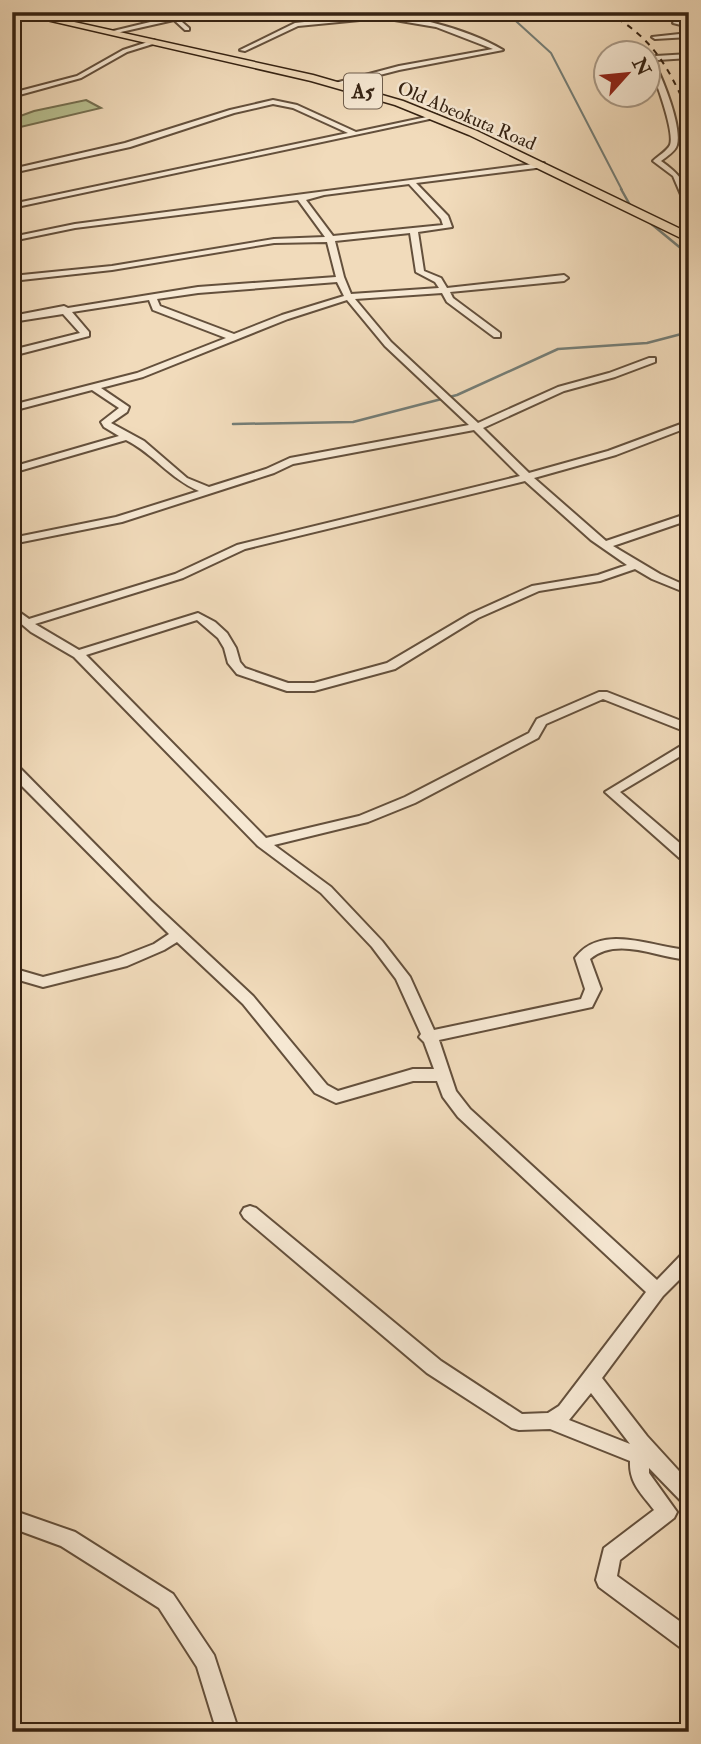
<svg xmlns="http://www.w3.org/2000/svg" width="701" height="1744" font-family="'IM FELL Double Pica',serif">
<style>
.green{fill:#b8c091;stroke:#767152;stroke-width:2}
.lines{fill:none;stroke-linecap:round;stroke-linejoin:round}
.stream-far1{stroke:#747d76;stroke-width:2}
.stream{stroke:#747d76;stroke-width:2.5}
.minor-casing{stroke:#64503c;stroke-width:4}
.trunk-casing{stroke:#352212;stroke-width:3}
.minor{fill:#f6e8d3;fill-rule:evenodd}
.trunk{fill:#f1dbbb;fill-rule:evenodd}
.rail{stroke:#352212;stroke-width:2;stroke-dasharray:6 6;stroke-linecap:butt}
.labels{text-anchor:middle;stroke-width:5;stroke-linejoin:round;paint-order:stroke}
.far-street-label{font-size:19px;fill:#352212;stroke:#f6e8d3}
.shield{fill:#f6e8d3;stroke:#6f5d4c;stroke-width:2}
.shield-label{font-size:21px;font-weight:bold;fill:#352212}
</style>
<rect width="100%" height="100%" fill="#f1dbbb"/>
<filter id="stains"><feTurbulence type="fractalNoise" baseFrequency=".00286" numOctaves="4"/><feColorMatrix values="0 0 0 0 .2 0 0 0 0 .09 0 0 0 0 .02 0 0 0 .5 -.17"/></filter>
<radialGradient id="worn" r=".72"><stop offset=".6" stop-color="#630" stop-opacity="0"/><stop offset="1" stop-color="#630" stop-opacity=".3"/></radialGradient>
<path class="green" d="M86,100L101,108L12,129V119L34,111Z"/>
<g class="lines">
<path class="stream-far1" d="M506,12L551,53L622,190"/>
<path class="stream" d="M621,189L630,205
M649,222L689,255
M233,424L353,422L457,395L558,349L647,343L689,332"/>
<defs>
<path id="minor" d="M49,12H59L38,19L35,17Z
M358,12C402,12 466,28 503,50L399,70L337,86L335,83L399,66L493,49L436,27L371,16L373,17L370,19L298,26L245,51L240,50L295,23L370,15Z
M175,16L189,28V30H185L174,20L112,34L109,32Z
M675,20L689,23V27L673,23Z
M689,33V37L655,39L652,37Z
M154,40L156,43L127,52L81,78L12,97V93L77,76L123,50Z
M689,54V58L658,60L654,62C663,80 682,126 677,145C675,152 667,156 661,161C678,173 689,184 689,206L685,204L673,176L653,161C658,156 667,151 670,145C675,132 655,77 648,63L649,61L656,56Z
M273,100L297,105L356,132L436,115L439,117L12,208V204L348,133L293,108L273,104L234,113L130,147L12,173V169L125,143L230,110Z
M541,163H544V167L416,183L448,216L452,227L418,232L424,271L441,278L447,288L564,275L568,278L564,281L450,292L453,298L500,333V337H494L447,302L442,293L355,299L391,342L478,423L558,387L609,373L649,358H655V362L615,377L564,391L483,428L529,473L608,451L689,421V427L616,455L534,478L606,541L689,513V520L613,546L660,574L689,587V594L652,579L635,569L600,581L539,591L478,618L395,669L314,691H287L237,674L228,663L224,648L218,638L197,620L86,655L266,838L359,816L405,797L529,733L537,719L599,692H607L689,724V733L603,699L546,724L538,738L415,803L368,822L274,845L331,887L382,941L410,977L434,1030L581,999L585,989L575,958C602,922 653,948 689,950V960C657,958 618,936 590,959L601,989L592,1007L439,1040L456,1091L470,1109L657,1280L683,1253L689,1251V1270L663,1296L602,1378L647,1436L689,1482V1505L682,1502L649,1468V1473L677,1512L674,1518L620,1560L617,1576L689,1628V1651L681,1648L599,1587L596,1580L604,1548L654,1510C641,1493 629,1483 630,1461L550,1429L519,1430L512,1428L427,1373L244,1218L241,1213L244,1208L250,1206L256,1208L441,1361L522,1414L548,1413L559,1406L646,1292L458,1117L443,1097L437,1081H413L336,1103L315,1093L243,1004L177,942L164,950L127,966L43,987L12,978V968L43,977L118,958L154,944L169,934L12,776V764L17,765L151,901L253,996L327,1085L338,1091L413,1069H434L424,1042L419,1037L421,1034L396,979L372,947L321,893L258,846L74,657L31,632L12,616V607L29,619L175,574L237,545L520,476L474,430L293,464L274,473L122,522L12,544V538L116,517L199,491C169,478 154,454 126,440L12,473V467L119,436L104,427L101,422L119,408L92,390L12,411V405L137,373L226,338L153,310L149,300L72,312L89,332V336L12,356V350L80,333L63,314L12,322V316L64,306L68,308L198,287L336,277L327,242L274,243L112,270L12,281V276L112,266L274,239L325,237L298,200L75,228L12,241V237L75,224ZM409,184L441,219L443,225L333,236L306,200L324,195ZM410,233L416,272L435,282L439,288L351,294L344,277L335,241ZM337,282L344,296L282,315L234,334L160,306L157,299L198,293ZM347,300L385,346L469,425L290,458L266,469L209,487L187,478L144,441L111,423L127,412L129,407L101,388L143,377L288,319ZM525,481L591,540L627,565L598,575L532,586L470,614L387,663L314,683H288L245,668L240,662L236,648L227,633L215,622L198,613L79,650L35,624L183,578L245,549ZM591,1393L630,1444L569,1420Z
M689,741V751L620,792L689,851V863L684,862L605,792Z
M12,1510L75,1532L173,1594L214,1655L239,1732H217L197,1667L159,1608L61,1546L12,1528Z"/>
<path id="trunk" d="M12,12H29L313,75L403,101L477,131L689,233V242L469,135L395,105L311,81Z"/>
</defs>
<use href="#minor" class="minor-casing"/>
<use href="#trunk" class="trunk-casing"/>
<use href="#minor" class="minor"/>
<use href="#trunk" class="trunk"/>
<path class="rail" d="M607,12C654,39 667,65 689,113"/>
</g>
<g class="labels">
<g class="far-street-label">
<text transform="translate(467 115) rotate(23)" y="7">Old Abeokuta Road</text>
</g>
<rect class="shield" x="344" y="73.5" width="38" height="35" rx="5"/>
<g class="shield-label">
<text x="363" y="98">A5</text>
</g>
</g>
<rect width="701" height="1744" fill="none" stroke="#f1dbbb" stroke-width="42"/>
<rect x="14" y="14" width="673" height="1716" fill="none" stroke="#352212" stroke-width="3.5"/>
<rect x="21" y="21" width="659" height="1702" fill="none" stroke="#352212" stroke-width="2"/>
<g transform="translate(627 74) rotate(63)"><circle r="33" fill="#f6e8d3" stroke="#a99986" stroke-width="2"/>
<path d="M0-5L12 26L0 18L-12 26Z" fill="#8f2418"/>
<text y="-10" font-size="19" font-weight="bold" text-anchor="middle" fill="#352212">N</text>
</g>
<rect width="100%" height="100%" filter="url(#stains)"/>
<rect width="100%" height="100%" fill="url(#worn)"/>
</svg>
